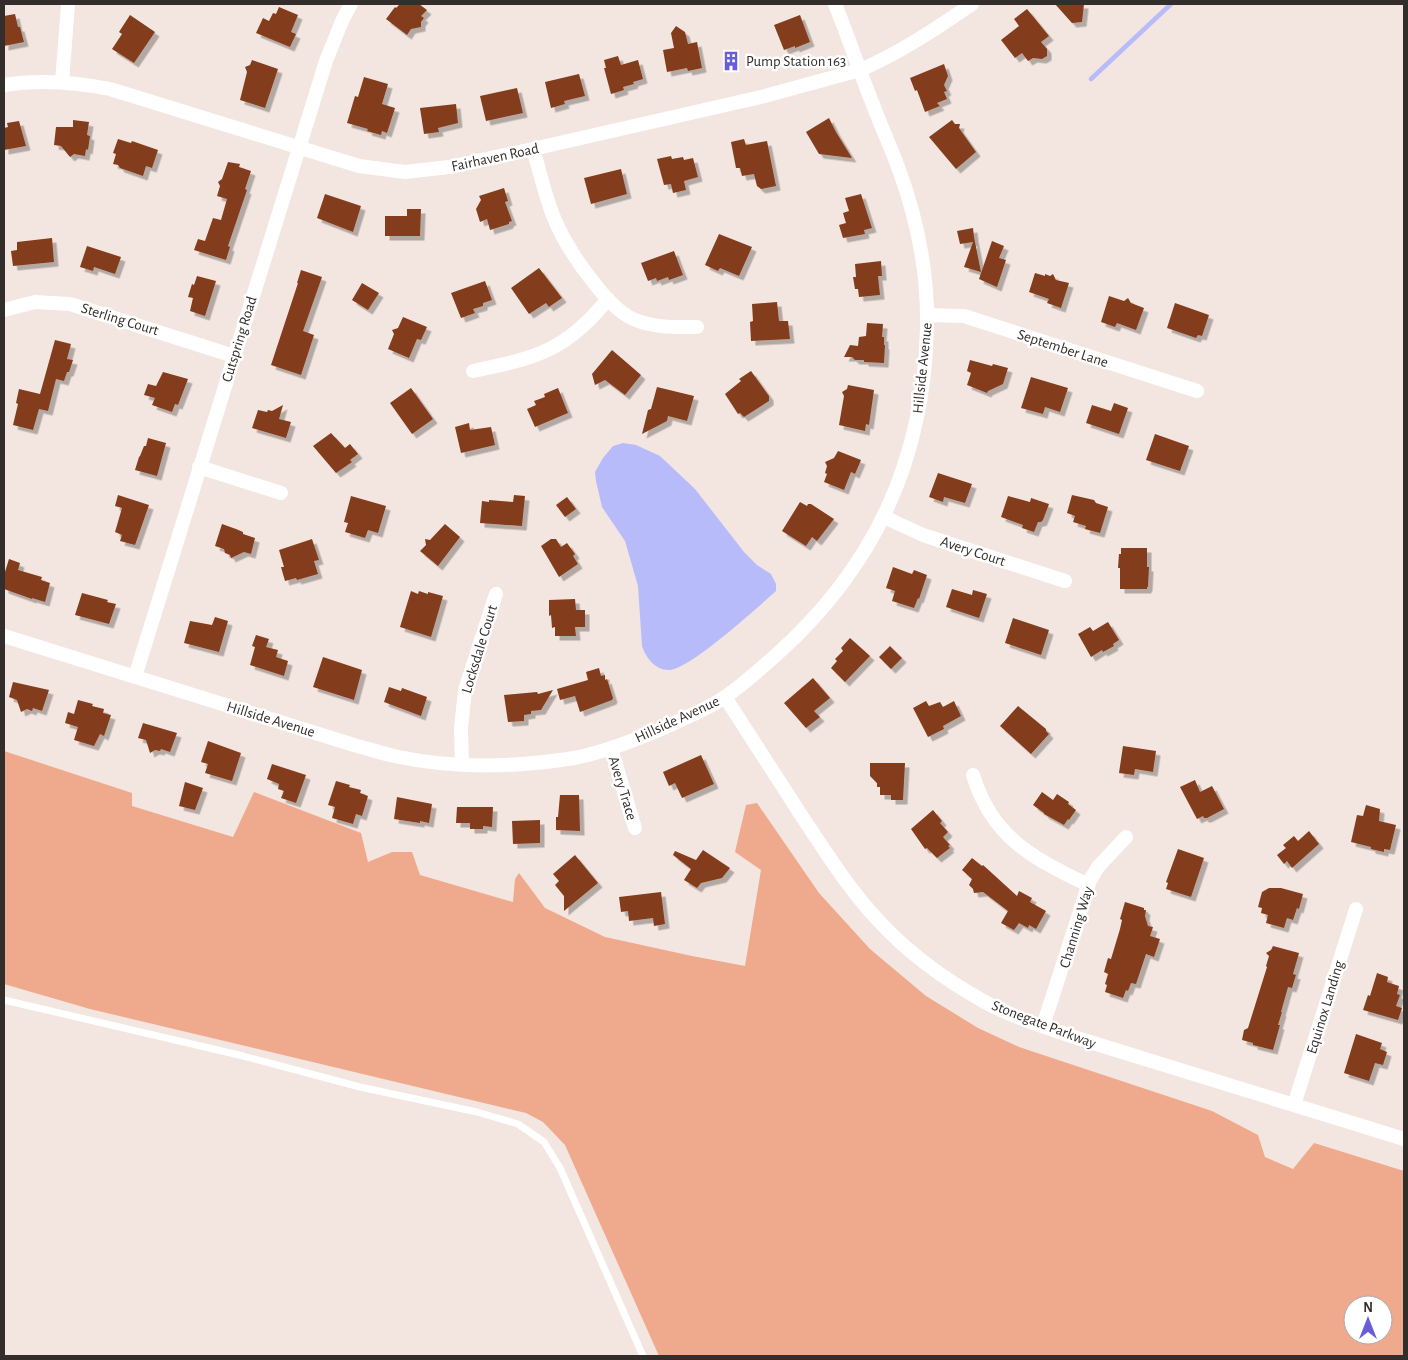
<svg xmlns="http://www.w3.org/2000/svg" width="1408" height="1360" font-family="'Alegreya Sans',sans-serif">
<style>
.green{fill:#efa98d;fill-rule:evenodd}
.water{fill:#b8bbf9}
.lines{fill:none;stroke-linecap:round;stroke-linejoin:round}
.stream{stroke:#b8bbf9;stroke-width:4.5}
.building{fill:#843c1b;filter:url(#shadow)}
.service{stroke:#fff;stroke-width:7}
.minor{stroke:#fff;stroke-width:14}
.labels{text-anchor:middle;stroke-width:5;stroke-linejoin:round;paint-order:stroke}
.poi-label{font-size:15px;fill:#332d2b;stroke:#fff;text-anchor:start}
.street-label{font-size:15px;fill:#332d2b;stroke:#fff}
</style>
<defs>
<filter id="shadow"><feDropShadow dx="4.5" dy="4.5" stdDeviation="0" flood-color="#0004"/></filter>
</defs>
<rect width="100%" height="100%" fill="#f3e5df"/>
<path class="green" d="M4,751L132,793V806L233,837L254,792L361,833L368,862L392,852H412L420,875L513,902L515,879L519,873L545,908L605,937L692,956L745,966L761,870L735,852L746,805L757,803L819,893L870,949L926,996L978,1028L1019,1047L1212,1111L1258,1135L1265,1157L1293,1169L1314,1143L1404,1171V1356H659L565,1145L543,1122L526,1113L90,1009L4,984ZM1353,1305H1383V1335H1353Z"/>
<path class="water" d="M623,443L636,445L660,456L695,489L744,552L757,565L771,574L776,584V591C758,607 689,670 669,670C655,670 646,658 642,646L638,586L625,541L602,507L596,481L595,472L603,458L613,446Z"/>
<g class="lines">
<path class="stream" d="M1091,79L1171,4"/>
</g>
<path class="building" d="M400,4H419L427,10L421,16L424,18L421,22V27L411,29L407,35L386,19L395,7L396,8Z
M1055,4H1084L1082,22L1072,23Z
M279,7L298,15L291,32L296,34L290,47L256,33L263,18L269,21L273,13L276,14Z
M1027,9L1049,36L1041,42L1047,49V56L1042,59L1033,58L1028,61L1022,53L1015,58L1001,40L1019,26L1014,19Z
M15,14L18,27H20L24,42L4,46V16Z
M130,15L155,32L134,63L112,49L122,34L119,32Z
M800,15L810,42L795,48V46L784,50L774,25Z
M676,26L685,32L688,44L697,42L702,68L688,71L687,68L667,72L663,50L674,48L671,33Z
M618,56L621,65L638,60L643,79L633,82L634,84L623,87L624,90L611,94L604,68H606L604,60Z
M252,60L278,69L265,108L240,100L247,72L245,67L250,65Z
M944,64L948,76L944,85L947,91L944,92L947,99L937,103L940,106L925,112L917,90L915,91L910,78Z
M579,74L585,96L564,101L565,104L551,108L545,82Z
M364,77L388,84L382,104L395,108L387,133L382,131L381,135L367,131L368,129L347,123L355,96L358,97Z
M517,88L523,113L486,121L480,96Z
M456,104L458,123L438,128L439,132L424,134L420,108Z
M829,118L836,132L852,158L819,154L806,132Z
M73,120L89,122L87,135L90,136L88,150L86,149L85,156L74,154L70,157L61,146L54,145L56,127H73Z
M952,120L955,124H960L959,128L976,152L956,169L929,137Z
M19,121L26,146L4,150V128L8,127L7,123Z
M118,139L131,143L132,141L158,150L152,168L146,166L143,176L120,168L118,165L113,164L116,154L113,153Z
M744,139L746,145L767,141L776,186L761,189L757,186L754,174L742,176L740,168H736L731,142Z
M671,156L672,159L683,157L684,160L693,158L698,177L684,181L686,190L673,193L671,184L664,185L657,159Z
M228,162L240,164L239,167L251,171L245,189L247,190L228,246L230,247L226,260L194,250L198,239L205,241L213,218L221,220L227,199L217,196L220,186L218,182L222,179Z
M621,169L627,194L591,204L584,178Z
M504,188L508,201L505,202L512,221L509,222V224L490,230L487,219L480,222L476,209L481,200L479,196Z
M325,194L361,206L353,232L317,218Z
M861,194L872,228L864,230L865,234L843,238L839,225L846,223L843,213L849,211L845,198Z
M407,209H421L420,236H385V216H407Z
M973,228L974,237L981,272L964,267L973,242L960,244L957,231Z
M719,234L752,247L739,276L720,268L718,271L705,265Z
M52,238L54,262L13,266L11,251L17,250V242Z
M992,241L1004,246L999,258L1006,260L997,287L979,279Z
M87,246L121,257L115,274L94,267L93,271L80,267Z
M674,251L683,275L669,280L668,277L657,281L656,278L648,281L641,263Z
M881,261L882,276H878L880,295L859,297L858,289H855L853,277H856L855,264Z
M539,268L562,298L549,307L546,303L529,314L511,288Z
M301,270L322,277L303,331L314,335L301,375L271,365L298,283H297Z
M1035,273L1045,276V274L1050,276L1053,274L1056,280L1069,283L1061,308L1047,303L1049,299L1029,292Z
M197,276L216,281L205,316L190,311L193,298L188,297L192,284L194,285Z
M485,281L492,300L483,303V306L473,309L475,313L461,318L451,293Z
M362,283L379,293L368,310L352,300Z
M1109,296L1124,301L1128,298L1131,303L1144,308L1136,330L1117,323L1115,327L1101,322Z
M777,302L779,321H788L790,339L751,341L750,322L753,321L752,304Z
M1175,303L1209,315L1202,336L1198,335L1196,338L1167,328Z
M403,317L427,327L421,340L417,339L409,358L388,349L394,334L392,330L398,328Z
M867,323L883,324L882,337H884V345H885L884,363L864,362V360H855L852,357H844L850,345L858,346L859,337L866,336Z
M55,340L71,344L67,359L73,360L69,372H67L64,381L56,379L48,411L39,409L33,430L13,425L18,404L16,403L19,389L40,394Z
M612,350L641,375L625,395L605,380L595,385L592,374Z
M970,360L992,366L993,364L1008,368L1003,384L988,391L987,393L967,385L971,373L967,371Z
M751,371L769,396V401L744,417L740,413L738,414L725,394L741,381L739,379Z
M163,372L188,379L178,405L175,404L172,412L152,405L155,398L144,395L148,384L156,386Z
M1031,377L1068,388L1060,412L1045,407L1043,414L1021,408Z
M848,385L874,390L869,425L866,424L865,431L839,425L844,396L842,392L847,389Z
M657,387L694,396L687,421L668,416L667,421L642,434L648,410L651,409Z
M411,388L433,419L412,434L390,403Z
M558,388L568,413L535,427L527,409L536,405L534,401L545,397L544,394Z
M1114,403L1128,408L1119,434L1086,423L1092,405L1111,411Z
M283,405L279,419L291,422L286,438L252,428L258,410L267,412L268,410L272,411Z
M469,423L470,430L491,427L495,445L461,453L455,427Z
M331,433L345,448L350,444L358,454L350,460L352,462L336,473L313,446Z
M1155,434L1189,446L1180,471L1146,460Z
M148,438L166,443L157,476L135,470L139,457L140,456L144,446H146Z
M838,451L861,460L855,474L851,472L844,490L824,482L827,474L825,473L827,466L825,462L834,458Z
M938,473L972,484L965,503L944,497L943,502L929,497Z
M118,495L149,505L135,545L120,541L122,535L115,532L122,508L115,506Z
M514,495L525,496L522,526L480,523L482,501L489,502V500L513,502Z
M1072,495L1094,500L1096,503L1108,507L1100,533L1085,529L1086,526L1073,522L1075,516L1067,513Z
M351,496L386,506L378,533L368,530L365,538L345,532L348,523L344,522Z
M1008,496L1030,502L1031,498L1049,504L1043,520L1041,522H1038L1034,532L1022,528L1023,525L1001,517Z
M567,497L576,509L565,517L556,505Z
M800,502L807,506L808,504H811L834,519L817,541L812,537L806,546L782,531Z
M222,524L236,529L243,532V534L255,538L251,554L244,552L231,558L230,555L225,553L224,549L215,546Z
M445,524L460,537L438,566L420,551L426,545L425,539L430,540Z
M312,539L319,560L314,561L318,574L297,580L296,578L285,581L281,567H284L279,550Z
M551,539H556L561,547L567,543L575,554L573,556L578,564L559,577L541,546Z
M1121,548H1147V567H1149L1148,587H1147V589H1120V568H1118L1119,554H1121Z
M9,559L20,563L18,570L42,577L41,580L50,583L45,602L32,598V599L4,589V575Z
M893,567L912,574L914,570L927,575L919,599L918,598L914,608L892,601L895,591L886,588Z
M952,589L972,595L973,590L987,594L979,618L946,607Z
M411,591L418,594L419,591L428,594V592L443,596L431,637L400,627Z
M82,593L108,600L107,602L116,604L109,624L75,615Z
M575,599L576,610H585V627H575L576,636H555V627L552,628L551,615L549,616V600Z
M215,617L228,621L219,652L184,643L190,621L212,625Z
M1013,618L1049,630L1041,655L1005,643Z
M1108,622L1119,640L1113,644L1114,646L1103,652L1102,650L1091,657L1078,634L1090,627L1093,631Z
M256,635L269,639L266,647L278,650L276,657L288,661L284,676L250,665L255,647L252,646Z
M850,638L870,656L845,682L831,668L837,661L835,659L843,651L841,648Z
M890,646L902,658L891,669L879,657Z
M323,657L362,670L354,700L313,687Z
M599,668L601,676L605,675V680L607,679L613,698L612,700L580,712L575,696L560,700L557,689L588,680L586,672Z
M813,678L830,698L814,711L820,717L806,728L784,703Z
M13,682L49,690L42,711L33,708L32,711L27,709L21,712L17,700L9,697Z
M389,687L401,691L402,688L427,697L421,716L384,702Z
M553,690L541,710L531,711V714L524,715V721L508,722L504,695L537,692L538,694Z
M78,700L93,704L92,706L104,709L103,713L111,715L104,736L100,734L94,746L74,740L78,727L65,723L68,712L74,714Z
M926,701L929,706L940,702L943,707L954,701L961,716L943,726L944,729L928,737L913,708Z
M1018,706L1046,729V731L1049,734L1031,754L1000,726Z
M143,723L177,733L170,752L161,749L160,751L155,750L150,753L146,740L138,738Z
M208,741L241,753L232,781L205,773L208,764L201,762Z
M1123,746L1156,751L1153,772L1135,769L1134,775L1119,773Z
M701,755L714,784L682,798L675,783L669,786L663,772Z
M870,763H905L903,800H891V795H880V787H877V783L870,776Z
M272,764L306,775L296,803L281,798L284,791L278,789L279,784L267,779Z
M1195,780L1200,792L1212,786L1224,809L1207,818H1204L1203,816L1197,819L1180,787Z
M336,781L350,785L349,787L361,790L360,793L368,796L362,816L356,814L353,824L332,818L335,807L328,805Z
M185,782L203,788L195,810L179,806Z
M1042,792L1053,800L1057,794L1069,802L1068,804L1076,810L1069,820L1068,819L1064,825L1044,814V813L1033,805Z
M560,795H579L580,831L556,830V817H558Z
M397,797L432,804L429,823L420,821V823L394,819Z
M1366,805L1380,809L1379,821L1396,825L1390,850L1384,849V852L1371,849V847L1351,842L1357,815L1363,816Z
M457,807H493L492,827L483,826V829H470V823H456Z
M933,810L942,821L940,823L948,832L943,837L950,845L948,846L950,848L937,858L927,848L925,849L911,829Z
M540,820V843L513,844L512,821Z
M1309,831L1319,844L1292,868L1287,861L1284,864L1277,855L1286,848L1283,845L1294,836L1298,841Z
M1178,849L1204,858L1191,897L1166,889L1168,883L1166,882Z
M703,850L730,868L722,878L701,883L697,888L684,880L691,869L673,855L675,851L696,860Z
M575,855L598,883L564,911V896L555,885L559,881L553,874Z
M972,858L982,866L983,865L1017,896L1019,891L1032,898L1030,902L1046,911L1036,929L1029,925L1028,928L1019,923L1014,930L1001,923L1008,911L983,892L974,893L973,889L969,885L972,879L962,870Z
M1269,888H1281L1303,894L1299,909L1297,908L1293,920L1287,918L1284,928L1266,923L1268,915L1261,913L1262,908L1258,907L1262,892Z
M661,892L665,924L654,926L653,918L629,921L628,911L621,912L619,897Z
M1125,902L1144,908V910H1146L1145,916L1148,926L1153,927L1150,936L1160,939L1154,957L1146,954L1136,984L1131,983L1128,991L1126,990L1123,998L1105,992L1107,985L1105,984L1108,974L1104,972L1108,958L1111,959L1120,929L1122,920L1120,919Z
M1273,946L1299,953L1293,974L1296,975L1292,988L1288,987L1281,1012H1282L1278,1025H1280L1273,1050L1253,1045V1043L1242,1040L1244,1030L1248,1028L1267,967L1266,966L1269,956L1266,953L1271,950Z
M1377,973L1388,977L1387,982L1399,986L1397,994L1400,995L1396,1006L1402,1008L1398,1020L1363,1010L1368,995L1370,996Z
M1356,1034L1382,1043L1380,1049L1387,1052L1383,1065L1375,1063L1369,1081L1344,1073Z"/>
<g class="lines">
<path class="service" d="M4,1000L239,1055L360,1087L477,1112L518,1124L544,1142L560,1168L643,1356"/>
<path class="minor" d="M62,82L68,5
M4,85C40,79 74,82 110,89L359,166L405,172L449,167L533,149L761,97L860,70C900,53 937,28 972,4
M533,149C540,172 545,196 554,218C564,242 578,263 594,283C604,296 618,312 633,319C653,328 675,327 697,327
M4,310L35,302L70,304L234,356
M927,315L964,316L1197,391
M473,371C536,358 566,351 608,299
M199,467L281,493
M884,517L923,535L1065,581
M4,636L354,745C369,749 384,754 399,757C455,769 519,767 574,758C606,752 638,739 668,726C687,717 708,709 725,697C743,685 759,670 775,656C874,568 924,461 927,327C928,273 917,218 898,167C890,145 880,124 872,102C859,70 848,36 835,4
M135,677L326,61L342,21L351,4
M725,697C751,737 776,776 801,815C825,851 848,888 877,919C907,952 947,981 985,1002C1014,1018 1046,1027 1077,1038L1404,1139
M611,748L635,828
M462,764L461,728L465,690L496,594
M973,775C992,838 1033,858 1088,885
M1043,1026L1090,880L1098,867L1126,837
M1294,1105L1356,909"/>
</g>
<defs>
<symbol id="building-bare" viewBox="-9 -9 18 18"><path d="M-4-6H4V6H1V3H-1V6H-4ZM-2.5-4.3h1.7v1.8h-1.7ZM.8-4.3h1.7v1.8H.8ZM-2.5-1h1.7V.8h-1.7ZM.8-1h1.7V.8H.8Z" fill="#695ed8" stroke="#fff" stroke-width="2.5" paint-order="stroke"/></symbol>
</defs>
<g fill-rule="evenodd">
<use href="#building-bare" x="717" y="47" width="28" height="28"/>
</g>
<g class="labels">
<g class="poi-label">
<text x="746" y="66">Pump Station 163</text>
</g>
<g class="street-label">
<text transform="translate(495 157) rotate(-12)" y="5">Fairhaven Road</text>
<text transform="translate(120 319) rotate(17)" y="5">Sterling Court</text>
<text transform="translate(239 339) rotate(-73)" y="5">Cutspring Road</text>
<text transform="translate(1063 348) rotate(18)" y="5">September Lane</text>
<text transform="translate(922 368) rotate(-84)" y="5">Hillside Avenue</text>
<text transform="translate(973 551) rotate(18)" y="5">Avery Court</text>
<text transform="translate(479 649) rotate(-73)" y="5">Locksdale Court</text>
<text transform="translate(271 719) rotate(17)" y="5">Hillside Avenue</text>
<text transform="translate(677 719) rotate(-25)" y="5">Hillside Avenue</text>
<text transform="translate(623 788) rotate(73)" y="5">Avery Trace</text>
<text transform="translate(1076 927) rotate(-73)" y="5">Channing Way</text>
<text transform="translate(1325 1007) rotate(-73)" y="5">Equinox Landing</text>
<text transform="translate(1044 1024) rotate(21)" y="5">Stonegate Parkway</text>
</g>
</g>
<rect width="1408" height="1360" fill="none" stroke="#332d2b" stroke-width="10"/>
<g transform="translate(1368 1320)"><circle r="24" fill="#ffffff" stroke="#adabaa"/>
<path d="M0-4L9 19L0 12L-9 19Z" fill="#695ed8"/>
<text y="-8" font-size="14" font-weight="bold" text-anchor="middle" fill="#332d2b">N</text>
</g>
</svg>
